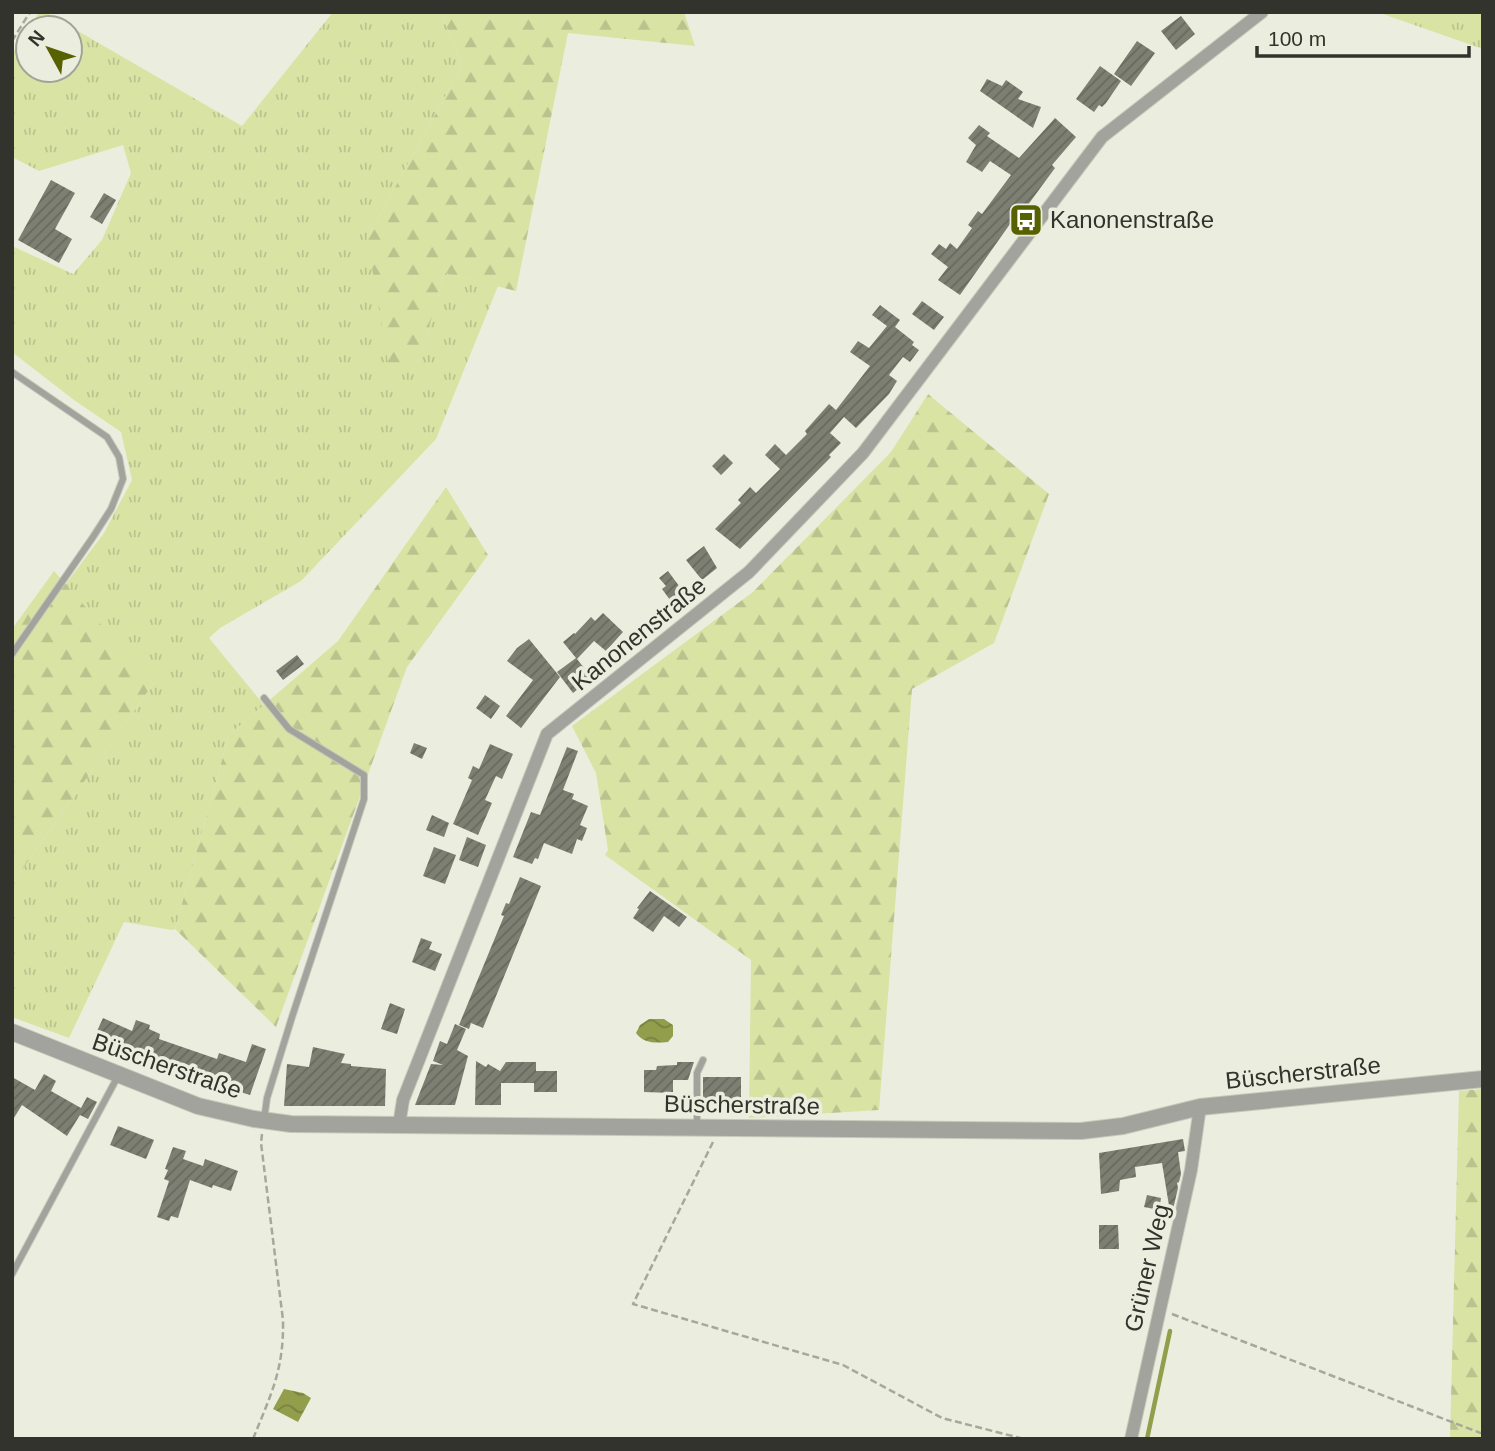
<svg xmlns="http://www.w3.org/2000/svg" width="1495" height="1451" font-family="Helvetica,sans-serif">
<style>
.grass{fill:url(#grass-tufts)}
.forest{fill:url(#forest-firs)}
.water{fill:url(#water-waves)}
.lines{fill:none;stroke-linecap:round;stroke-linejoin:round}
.stream{stroke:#929e4b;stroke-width:4.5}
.building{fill:url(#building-hatch)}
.service-casing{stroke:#c6c9bb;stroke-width:8}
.minor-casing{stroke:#c6c9bb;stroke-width:14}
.tertiary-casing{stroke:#c6c9bb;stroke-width:18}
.path{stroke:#a5a89b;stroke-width:2.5;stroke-dasharray:7 3.5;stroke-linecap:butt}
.service{stroke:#a1a39c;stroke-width:6}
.minor{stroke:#a1a39c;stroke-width:12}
.tertiary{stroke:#a1a39c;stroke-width:16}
.labels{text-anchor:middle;stroke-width:7;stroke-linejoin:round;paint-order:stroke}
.poi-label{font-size:24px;fill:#32332d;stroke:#ebeede;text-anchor:start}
.street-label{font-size:24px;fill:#32332d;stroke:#ebeede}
</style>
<defs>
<pattern id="grass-tufts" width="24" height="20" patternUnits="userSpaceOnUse" patternTransform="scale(1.75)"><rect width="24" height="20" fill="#d8e3a4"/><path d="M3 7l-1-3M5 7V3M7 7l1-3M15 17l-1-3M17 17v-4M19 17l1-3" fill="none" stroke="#bac38e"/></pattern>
<pattern id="forest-firs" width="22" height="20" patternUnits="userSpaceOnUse" patternTransform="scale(1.75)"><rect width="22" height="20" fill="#d8e3a4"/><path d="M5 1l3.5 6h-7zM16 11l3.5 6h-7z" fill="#bac38e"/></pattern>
<pattern id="water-waves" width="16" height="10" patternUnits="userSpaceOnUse" patternTransform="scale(1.75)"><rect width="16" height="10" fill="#929e4b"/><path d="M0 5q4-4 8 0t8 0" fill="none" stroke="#78813f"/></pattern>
<pattern id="building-hatch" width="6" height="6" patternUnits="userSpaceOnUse" patternTransform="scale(1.75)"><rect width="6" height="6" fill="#7c7f71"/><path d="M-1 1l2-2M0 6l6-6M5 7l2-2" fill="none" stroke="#66695d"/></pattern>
</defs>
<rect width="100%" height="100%" fill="#ebeede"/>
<path class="grass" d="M39,12H45L242,126L333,12H441L462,66L367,238L417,367L445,273L498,286L436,439L301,581L220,628L209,638L264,705L229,735L175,929L172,930L124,922L69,1038L12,1017V884L153,684L65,585L104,533L132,480L121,432L74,400L12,352V246L73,274L102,240L131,173L123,145L39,171L12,157V54L28,29V70H70V28H29Z
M1377,12H1483V49Z"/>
<path class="forest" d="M441,12H684L695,46L568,33L516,291L445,273L417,368H389L367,238L462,66Z
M928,394L1049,494L994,643L912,689L879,1110L749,1118L751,960L605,855L608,850L596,773L572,726L753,592L891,452Z
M446,487L488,555L407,667L276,1027L175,929L229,735L338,641Z
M54,571L153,684L12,884V629Z
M1483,1089V1439H1450L1459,1091Z"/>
<path class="water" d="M649,1019H664L673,1025V1036L668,1042C656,1043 644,1044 636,1033L640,1025Z
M284,1389L303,1393L311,1398L298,1422L273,1409Z"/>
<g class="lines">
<path class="stream" d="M1147,1439L1170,1331"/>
</g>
<path class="building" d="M1181,16L1195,34L1176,50L1161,31Z
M1137,41L1155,53L1131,86L1114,74Z
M1100,66L1121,81L1106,103L1102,107L1099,105L1094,112L1076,99Z
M987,79L1002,86L1006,80L1023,92L1018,99L1041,107L1033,128L980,91Z
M1055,118L1076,137L1052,165L1055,168L1033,198L1020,216L1012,226L1010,224L960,295L938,280L948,267L931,254L939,244L946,249L950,243L957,249L972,228L968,225L978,211L982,214L1011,175L990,161L982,172L966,162L976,145L968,138L979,125L990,133L987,136L1019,158Z
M51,180L75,193L55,229L72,239L59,263L18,240Z
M104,193L116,200L102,224L90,217Z
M922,301L944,317L934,330L912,314Z
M880,305L900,320L895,327L914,342L912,345L919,350L910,362L903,357L889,375L897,381L889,394L856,428L844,417L830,433L841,443L829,455L831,457L740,549L715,529L741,503L738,500L750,487L756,493L780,469L765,455L775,444L786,455L807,434L805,431L829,404L836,410L870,366L850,352L858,341L869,348L887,326L872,315Z
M724,454L733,463L721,475L712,466Z
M704,546L717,568L702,580L686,560Z
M668,571L685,594L673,604L662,589L666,586L659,578Z
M603,613L623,632L606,651L594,641L577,659L592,678L573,693L557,672L576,658L563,642L574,633L575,634L591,617L595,621Z
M529,639L560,677L521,728L506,716L533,680L507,661L517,648Z
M297,655L304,664L283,680L276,671Z
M485,695L500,706L491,719L476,708Z
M414,743L427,748L422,759L410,753Z
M490,744L513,754L502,779L496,776L485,800L492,803L478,835L453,824L472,780L468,778L473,766L479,769Z
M567,747L578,751L563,790L574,794L572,799L588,806L580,825L587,828L582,841L577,839L572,854L544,843L538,859L535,858L532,864L513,857L531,812L540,815Z
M432,815L449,823L444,837L426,830Z
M467,837L486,845L478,867L459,860Z
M434,847L456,855L445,884L423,876Z
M520,877L541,886L483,1028L471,1023L469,1029L459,1025L504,916L501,915L506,903L509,904Z
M650,891L687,917L679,927L664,916L653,932L633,918L639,909L637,908Z
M421,938L432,942L429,949L442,954L435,971L412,962Z
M390,1003L405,1009L397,1034L381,1029Z
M103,1018L132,1031L136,1020L150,1025L149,1029L160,1034L159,1039L217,1059L219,1053L246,1062L252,1044L266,1049L250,1095L136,1060L135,1061L92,1042Z
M455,1024L466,1029L457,1050L468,1056L455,1105H415L431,1064L443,1065L433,1061L440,1041L447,1044Z
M313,1047L345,1054L341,1063L351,1064V1066L386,1069L385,1106H284L287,1064L309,1067Z
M476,1061L486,1067L488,1064L500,1071L506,1062H536V1071H557V1092H534V1083H501V1105H475Z
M677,1062H694L688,1080H673V1093L644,1092V1070H656L657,1066L677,1065Z
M44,1074L56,1081L51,1091L81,1108L87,1097L97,1102L88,1119L80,1115L67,1136L22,1105L12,1121V1077L35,1090Z
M703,1077H741V1109L703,1108Z
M118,1126L154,1140L146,1159L110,1145Z
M1183,1139L1185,1151L1178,1152L1181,1174L1179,1182L1177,1183L1178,1188L1171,1218L1162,1163L1135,1167L1136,1177L1120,1180L1119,1191L1101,1194L1099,1153Z
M173,1147L186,1151L183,1159L203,1166L205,1159L238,1171L231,1191L213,1185L212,1188L190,1180L178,1218L171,1216L169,1221L157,1217L169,1181L164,1179L168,1170L165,1169Z
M1147,1195L1161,1198L1159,1210L1144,1207Z
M1099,1225H1118L1119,1249H1099Z"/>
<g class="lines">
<defs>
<path id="service" d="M12,372L107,437L119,457L123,479L111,509L93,537L12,654
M264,1120L267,1098L292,1017L364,799V775L289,729L264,698
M697,1125V1073L703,1060
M12,1274L118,1076"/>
<path id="minor" d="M399,1125L403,1100L547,734L749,572L863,453L1102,137L1262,12
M1131,1439L1191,1170L1200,1107"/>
<path id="tertiary" d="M12,1032L198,1106L254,1119L291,1124L1081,1131L1123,1126L1200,1107L1483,1079"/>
</defs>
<use href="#service" class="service-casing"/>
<use href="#minor" class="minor-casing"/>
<use href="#tertiary" class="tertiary-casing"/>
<path class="path" d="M12,41L30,12
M713,1142L633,1304L843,1365L942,1418L1024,1439
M1172,1314L1483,1434
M253,1439C271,1394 284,1370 283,1320L261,1143L262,1134"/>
<use href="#service" class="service"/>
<use href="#minor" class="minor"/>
<use href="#tertiary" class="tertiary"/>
</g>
<defs>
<symbol id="bus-square" viewBox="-11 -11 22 22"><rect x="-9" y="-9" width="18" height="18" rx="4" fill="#586100" stroke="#ebeede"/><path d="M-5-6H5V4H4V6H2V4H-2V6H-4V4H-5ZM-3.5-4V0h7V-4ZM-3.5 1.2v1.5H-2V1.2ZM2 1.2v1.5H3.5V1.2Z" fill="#fff"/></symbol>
</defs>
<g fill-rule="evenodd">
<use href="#bus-square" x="1007" y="201" width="38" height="38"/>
</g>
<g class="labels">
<g class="poi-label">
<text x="1050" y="228">Kanonenstraße</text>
</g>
<g class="street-label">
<text transform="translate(639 634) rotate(-39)" y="8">Kanonenstraße</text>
<text transform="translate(167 1066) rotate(19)" y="8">Büscherstraße</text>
<text transform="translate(1303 1073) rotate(-6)" y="8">Büscherstraße</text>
<text transform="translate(742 1105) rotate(1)" y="8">Büscherstraße</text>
<text transform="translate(1147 1268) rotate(-77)" y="8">Grüner Weg</text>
</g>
</g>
<rect width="1495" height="1451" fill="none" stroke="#32332d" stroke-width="28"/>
<g transform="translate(49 49) rotate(310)"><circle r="33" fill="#ebeede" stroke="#a1a397" stroke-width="2"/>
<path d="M0-5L12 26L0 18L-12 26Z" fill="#586100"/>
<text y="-10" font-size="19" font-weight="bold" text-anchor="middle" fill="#32332d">N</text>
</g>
<path d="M1257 46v10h212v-10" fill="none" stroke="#32332d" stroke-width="3.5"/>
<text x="1268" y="46" font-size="21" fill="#32332d" stroke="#ebeede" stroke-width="5" paint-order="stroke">100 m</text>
</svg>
